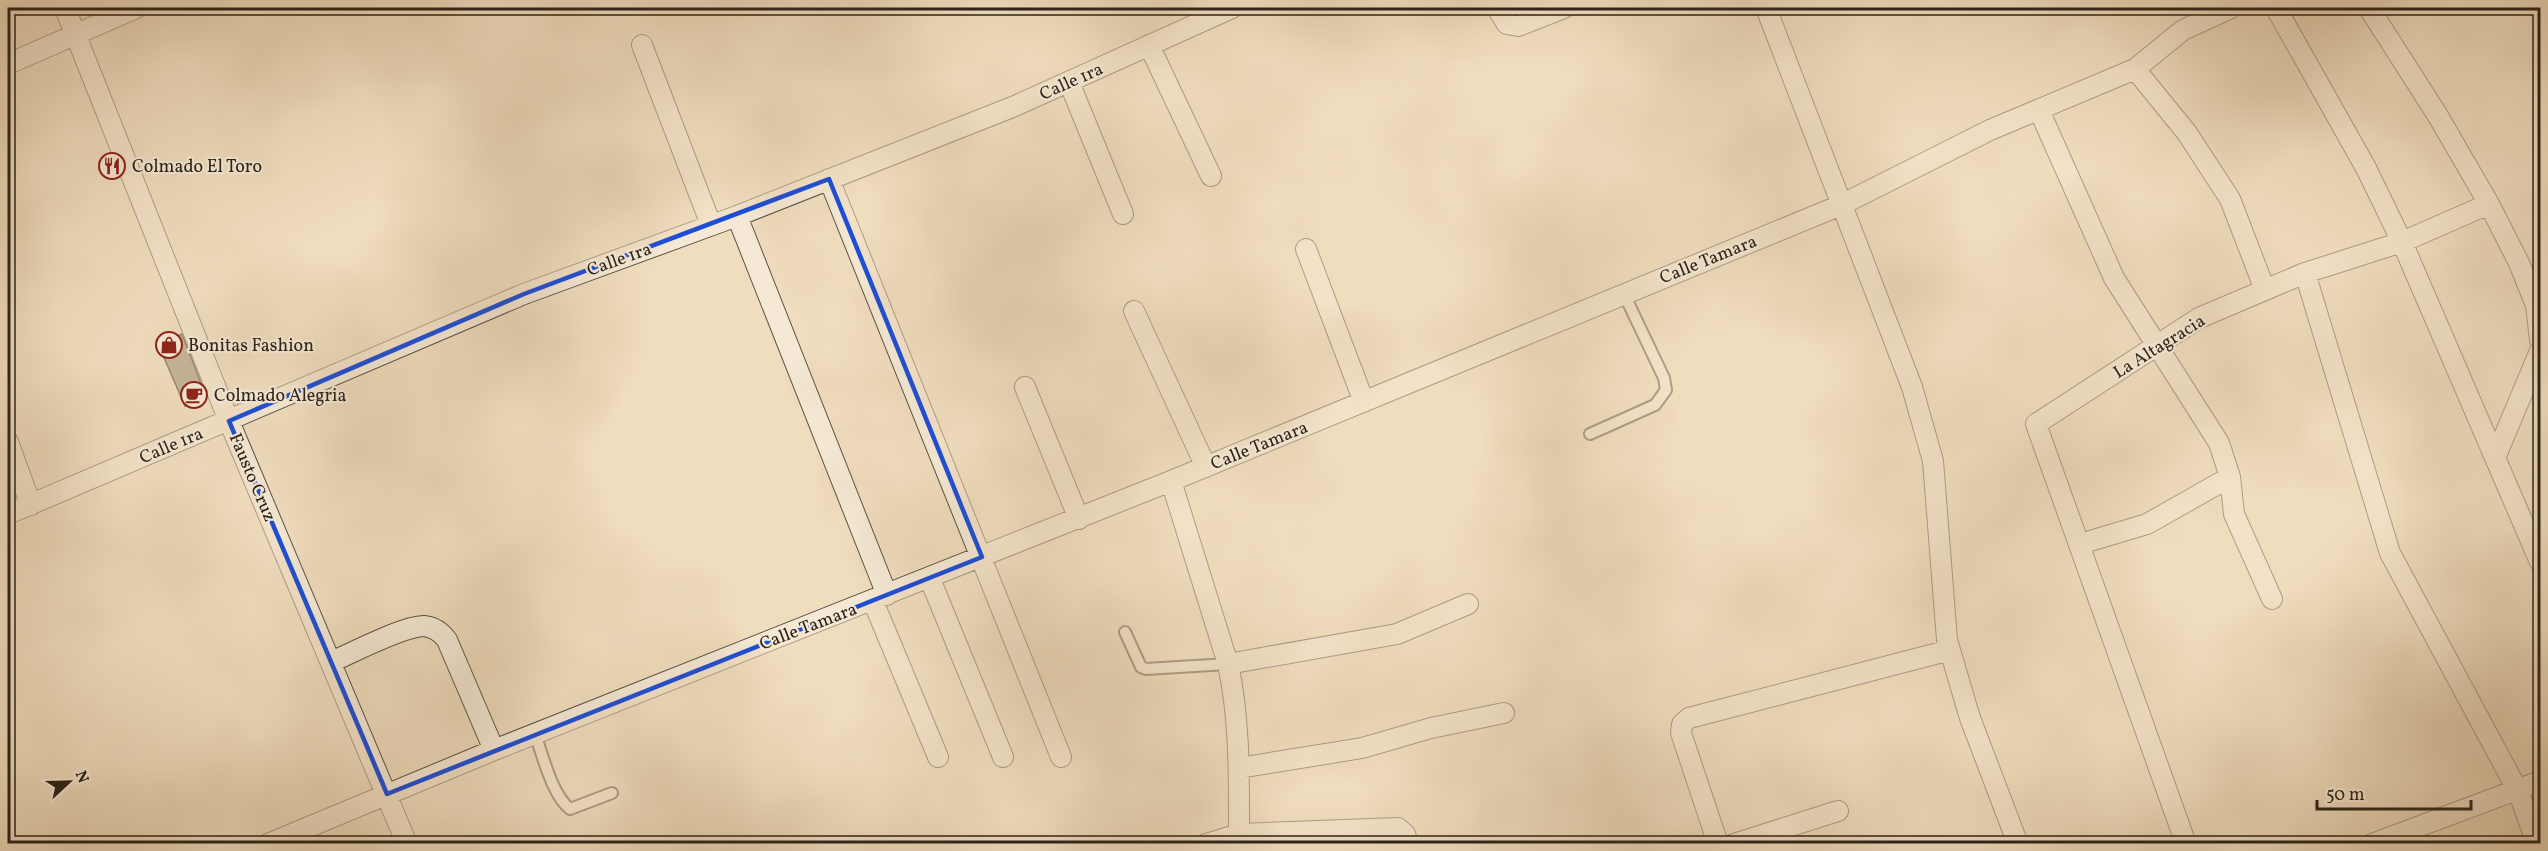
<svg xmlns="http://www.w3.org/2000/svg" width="2548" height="851" font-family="Vollkorn,serif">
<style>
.building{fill:#91846f;stroke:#2b2319;stroke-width:1.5}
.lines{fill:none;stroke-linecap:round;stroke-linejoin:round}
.lane-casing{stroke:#5c5242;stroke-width:14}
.street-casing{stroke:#5c5242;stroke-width:22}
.lane{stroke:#f5e9d5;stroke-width:10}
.street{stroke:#f5e9d5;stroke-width:20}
.marked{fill:none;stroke:#1d4ed8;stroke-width:4.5;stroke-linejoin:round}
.labels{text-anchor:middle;stroke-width:4.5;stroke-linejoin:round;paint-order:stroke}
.street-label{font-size:18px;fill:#2b2319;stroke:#f5e9d5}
.poi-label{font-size:18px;fill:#2b2319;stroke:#f5e9d5;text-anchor:start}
</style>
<rect width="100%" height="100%" fill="#f0ddbe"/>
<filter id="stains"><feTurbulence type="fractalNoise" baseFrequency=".00333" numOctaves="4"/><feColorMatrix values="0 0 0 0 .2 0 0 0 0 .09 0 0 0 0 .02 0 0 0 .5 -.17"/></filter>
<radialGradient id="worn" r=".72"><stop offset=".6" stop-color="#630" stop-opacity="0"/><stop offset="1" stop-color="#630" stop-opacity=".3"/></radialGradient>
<path class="building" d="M182,334L206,396L185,406L158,344Z"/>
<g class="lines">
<defs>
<path id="lane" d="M1590,434L1655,405L1666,390L1664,378L1624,294
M1125,632L1141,667L1146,669L1228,664
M535,734C543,756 552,795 570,809L612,793"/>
<path id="street" d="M65,8L229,421L407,844
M1497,8L1507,24L1518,26L1564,8
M1766,8L1912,387L1933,461L1947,640L1970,718L2018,844
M2276,8L2366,168L2402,242L2540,562
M642,45L711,225
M1149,45L1211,176
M8,64L136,8
M2135,69L2187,133L2230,199L2265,290
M1069,82L1123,214
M2039,110L2114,278L2219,443L2230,477L2147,524L2080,544
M829,179L1061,757
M2489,204L2519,263L2536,305L2540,340
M737,216L887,595
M1306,249L1364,402
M2305,273L2390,553L2518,791L2537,844
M1134,311L1206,467
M1025,387L1079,519
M8,442L31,505
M2495,458L2540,351
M2230,477L2234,514L2272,599
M1171,481L1228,664C1240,720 1239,777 1239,834
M8,514L524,294L737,216L1015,106L1232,8
M930,579L1003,757
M873,601L938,757
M331,662C352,653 403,626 424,626C434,627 441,632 447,640L494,750
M1228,664L1397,634L1468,604
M1239,768L1362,748L1431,728L1504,713
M268,844L494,750L1171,481L1841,205L1990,130L2135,69L2183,30L2231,8
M1206,844L1239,834L1398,828L1405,834L1408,844
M1718,844L1681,733L1682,724L1689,718L1950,650
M1734,844L1838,811
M2186,844L2036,424L2199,318L2305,273L2402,242L2489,204L2438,116L2369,8
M2372,844L2540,781"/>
</defs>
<use href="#lane" class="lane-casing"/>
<use href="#street" class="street-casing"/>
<use href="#lane" class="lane"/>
<use href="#street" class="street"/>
</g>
<path d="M0 0H2548V851H0ZM829,179L982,557L387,794L229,421L524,294Z" fill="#f0ddbe" fill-opacity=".55" fill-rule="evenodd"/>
<path class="marked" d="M829,179L982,557L387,794L229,421L524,294Z"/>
<defs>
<symbol id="restaurant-ring" viewBox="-11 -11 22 22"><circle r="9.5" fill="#f5e9d5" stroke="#8f2418" stroke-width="1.5"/><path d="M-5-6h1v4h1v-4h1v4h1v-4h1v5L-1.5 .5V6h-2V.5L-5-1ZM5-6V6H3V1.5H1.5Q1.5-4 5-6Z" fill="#8f2418"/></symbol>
<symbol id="shop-ring" viewBox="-11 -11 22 22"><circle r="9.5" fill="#f5e9d5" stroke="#8f2418" stroke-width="1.5"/><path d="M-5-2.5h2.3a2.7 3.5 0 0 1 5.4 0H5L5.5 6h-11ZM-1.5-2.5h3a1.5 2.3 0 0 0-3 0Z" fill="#8f2418"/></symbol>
<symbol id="cafe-ring" viewBox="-11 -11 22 22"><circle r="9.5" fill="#f5e9d5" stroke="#8f2418" stroke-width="1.5"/><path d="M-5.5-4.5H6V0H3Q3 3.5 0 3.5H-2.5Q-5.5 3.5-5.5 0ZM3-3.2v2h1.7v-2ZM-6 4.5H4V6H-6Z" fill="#8f2418"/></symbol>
</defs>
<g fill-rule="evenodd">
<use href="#restaurant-ring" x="97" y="151" width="30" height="30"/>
<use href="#shop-ring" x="154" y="330" width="30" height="30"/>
<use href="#cafe-ring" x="179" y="380" width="30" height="30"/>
</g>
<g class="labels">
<g class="street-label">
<text transform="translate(1071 81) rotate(-24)" y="6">Calle 1ra</text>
<text transform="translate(619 259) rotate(-20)" y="6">Calle 1ra</text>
<text transform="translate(1708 259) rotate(-22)" y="6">Calle Tamara</text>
<text transform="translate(2159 346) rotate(-32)" y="6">La Altagracia</text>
<text transform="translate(171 445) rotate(-23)" y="6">Calle 1ra</text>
<text transform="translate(1259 445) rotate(-22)" y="6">Calle Tamara</text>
<text transform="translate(253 477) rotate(67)" y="6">Fausto Cruz</text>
<text transform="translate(808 626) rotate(-21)" y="6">Calle Tamara</text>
</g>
<g class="poi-label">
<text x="132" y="172">Colmado El Toro</text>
<text x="188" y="351">Bonitas Fashion</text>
<text x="214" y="401">Colmado Alegria</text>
</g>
</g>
<rect width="2548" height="851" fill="none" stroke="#f0ddbe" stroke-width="30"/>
<rect x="9" y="9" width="2530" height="833" fill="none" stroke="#2b2319" stroke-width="3"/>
<rect x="15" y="15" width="2518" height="821" fill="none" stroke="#2b2319" stroke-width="1.5"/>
<g transform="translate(69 782) rotate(68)" stroke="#f5e9d5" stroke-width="4.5" paint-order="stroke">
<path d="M0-4.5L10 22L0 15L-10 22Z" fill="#2b2319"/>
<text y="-9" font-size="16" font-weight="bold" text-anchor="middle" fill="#2b2319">N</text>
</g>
<path d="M2317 800v9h154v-9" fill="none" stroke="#2b2319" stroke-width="3"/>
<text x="2326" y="800" font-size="18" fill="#2b2319" stroke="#f5e9d5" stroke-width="4.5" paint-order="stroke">50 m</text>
<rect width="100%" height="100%" filter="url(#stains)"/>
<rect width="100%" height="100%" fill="url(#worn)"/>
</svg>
